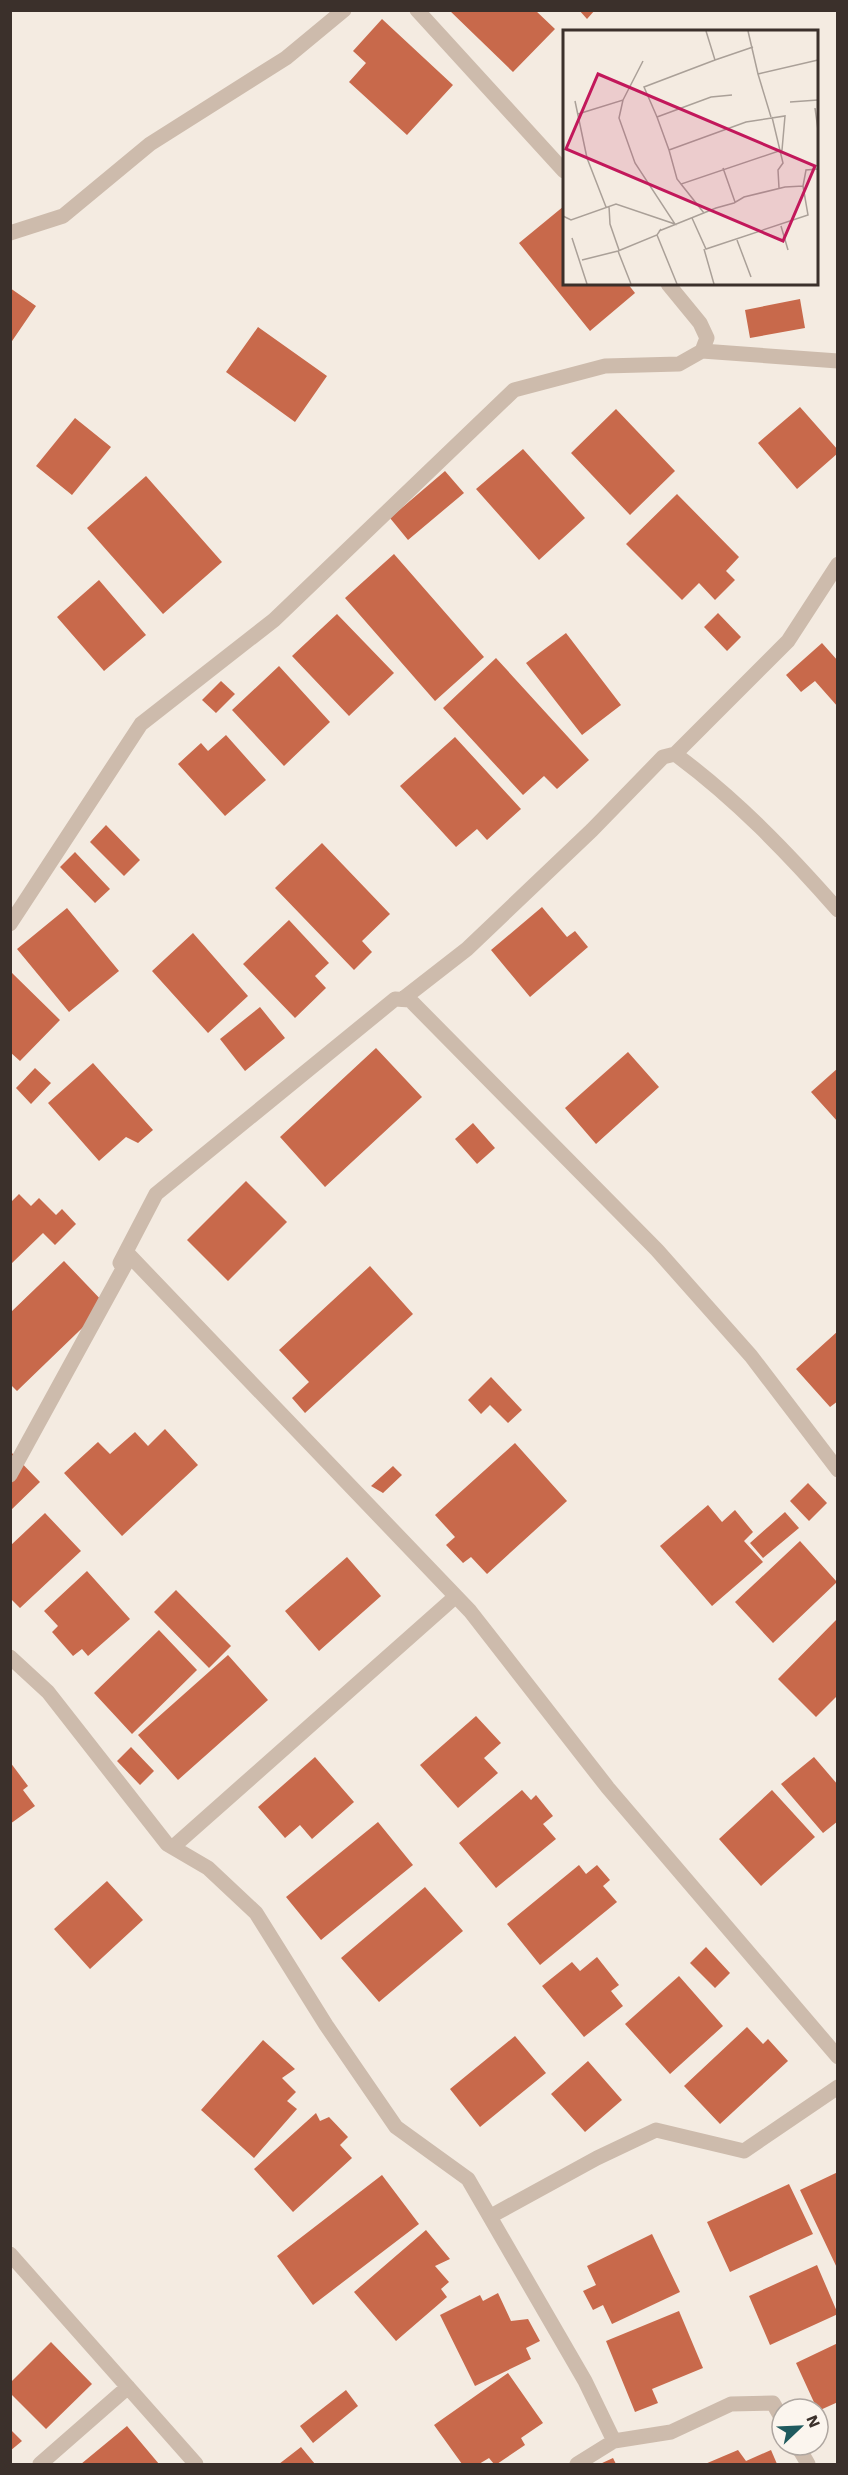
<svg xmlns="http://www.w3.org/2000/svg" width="848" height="2475" font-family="'Work Sans',sans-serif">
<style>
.building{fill:#c8694b}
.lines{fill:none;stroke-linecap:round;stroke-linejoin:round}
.street{stroke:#cdbbac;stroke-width:15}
.inset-road{fill:none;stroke:#aaa098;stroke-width:1.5}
.view{fill:#c2185b;fill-opacity:0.15;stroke:#c2185b;stroke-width:3}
.inset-edge{fill:none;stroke:#3b302b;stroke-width:3}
</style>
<rect width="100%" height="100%" fill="#f4ebe1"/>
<path class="building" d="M449,10H535L555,29L513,72Z
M579,10H595L587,19Z
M382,19L453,85L407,135L349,82L366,63L353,51Z
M564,206V284H628L635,293L590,331L519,243Z
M10,288L36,306L10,344Z
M800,299L805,328L750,338L745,310Z
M258,327L327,376L295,422L226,372Z
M800,407L838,450V453L797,489L758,443Z
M616,409L675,471L630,515L571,453Z
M75,418L111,447L72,495L36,466Z
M523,449L585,518L539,560L476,489Z
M445,471L464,493L408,540L390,518Z
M146,476L222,562L163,614L87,528Z
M677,494L739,557L726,571L735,580L715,600L699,583L682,600L626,544Z
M394,554L484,657L435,701L345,598Z
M99,580L146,635L104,671L57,617Z
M718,613L741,637L727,651L704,627Z
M337,614L394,673L349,716L292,656Z
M566,633L621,705L582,735L526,663Z
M822,643L838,661V707L815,681L801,692L786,675Z
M496,658L589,760L557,789L544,776L523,795L443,708Z
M279,666L330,722L284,766L232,710Z
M221,681L235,694L216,713L202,700Z
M226,735L266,780L225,816L178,764L201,743L208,751Z
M455,737L521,809L487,840L477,829L456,847L400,786Z
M106,825L140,860L124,876L90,842Z
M322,843L390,914L362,941L372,952L354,970L275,888Z
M75,852L110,889L95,903L60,867Z
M542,907L567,937L575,931L588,947L530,997L491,950Z
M67,908L119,971L69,1012L17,949Z
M289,920L329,963L315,976L326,988L295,1018L243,964Z
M193,933L248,996L208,1033L152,971Z
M10,971L60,1020L20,1061L10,1052Z
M260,1007L285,1038L245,1071L220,1039Z
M376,1048L422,1097L325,1187L280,1137Z
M628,1052L659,1087L596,1144L565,1108Z
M93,1063L153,1130L138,1143L126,1137L99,1161L48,1103Z
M35,1068L51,1083L31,1104L16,1088Z
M838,1068V1122L811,1092Z
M473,1123L495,1148L477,1164L455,1139Z
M246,1181L287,1222L228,1281L187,1240Z
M19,1194L31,1206L39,1198L56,1215L62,1209L76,1224L55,1245L43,1233L10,1265V1203Z
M64,1261L106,1305L17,1391L10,1384V1313Z
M370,1266L413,1314L305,1413L292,1398L309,1382L279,1350Z
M838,1331V1401L830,1407L796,1369Z
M491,1377L522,1410L508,1423L490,1405L481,1414L468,1400Z
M165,1429L198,1465L122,1536L64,1473L98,1442L110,1454L135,1432L148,1446Z
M515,1443L567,1501L487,1574L471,1557L463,1563L446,1545L455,1537L435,1515Z
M10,1451L40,1482L10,1511Z
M393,1466L402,1475L383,1493L371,1486Z
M808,1483L827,1503L809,1521L790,1501Z
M708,1505L722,1522L735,1510L753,1532L744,1541L763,1562L712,1606L660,1546Z
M785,1512L799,1528L763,1558L750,1543Z
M45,1513L81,1551L20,1608L10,1598V1546Z
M800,1541L837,1582L773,1643L735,1602Z
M347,1557L381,1596L319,1651L285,1611Z
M87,1571L130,1619L88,1656L82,1649L73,1656L52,1632L58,1626L44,1611Z
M176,1590L231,1646L209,1668L154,1612Z
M838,1618V1695L816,1717L778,1679Z
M159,1630L197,1670L132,1734L94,1693Z
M228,1655L268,1700L178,1780L138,1735Z
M476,1716L501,1743L484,1758L498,1773L458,1808L420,1765Z
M131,1747L154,1771L140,1785L117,1761Z
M315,1757L354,1802L312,1839L300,1825L285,1838L258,1807Z
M814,1757L838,1785V1821L823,1833L781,1784Z
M10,1762L28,1786L23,1790L35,1806L10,1824Z
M522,1790L531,1800L536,1795L553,1816L543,1824L556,1839L496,1888L459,1843Z
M772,1790L815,1837L761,1886L719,1839Z
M378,1822L413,1865L321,1940L286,1897Z
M579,1865L586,1874L597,1865L610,1880L603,1886L617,1902L540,1965L507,1924Z
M107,1881L143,1920L90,1969L54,1929Z
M425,1887L463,1931L379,2002L341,1958Z
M706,1947L730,1973L715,1988L690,1963Z
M597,1957L619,1985L611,1991L623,2006L584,2037L542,1986L572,1962L580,1971Z
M679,1976L723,2026L670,2074L625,2024Z
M747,2027L763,2044L768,2039L788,2061L720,2124L684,2086Z
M515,2036L546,2073L480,2127L450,2089Z
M263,2040L295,2069L282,2078L296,2092L287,2101L297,2109L254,2158L201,2110Z
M588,2061L622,2100L585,2132L551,2094Z
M316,2113L320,2121L329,2117L348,2137L340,2145L352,2158L293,2212L254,2169Z
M838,2172V2270L800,2190Z
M382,2175L419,2224L313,2305L277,2256Z
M789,2184L813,2234L730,2272L707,2222Z
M426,2230L450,2259L435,2266L449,2282L441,2289L447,2297L396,2341L354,2292Z
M652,2234L680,2292L612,2324L603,2305L593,2310L583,2291L596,2285L587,2266Z
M817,2265L838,2314L770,2345L749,2296Z
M498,2293L511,2321L528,2319L540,2341L526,2348L531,2359L475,2386L440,2315L480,2295L483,2301Z
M679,2311L703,2368L652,2389L658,2403L635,2412L606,2341Z
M51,2342L92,2384L46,2429L10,2393V2383Z
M838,2343V2402L818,2411L796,2363Z
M508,2373L543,2423L521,2438L525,2445L497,2464H494L489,2458L479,2464H462L434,2425Z
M346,2390L358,2406L313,2443L300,2426Z
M127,2426L159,2464H81Z
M10,2429L22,2441L10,2451Z
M301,2447L315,2464H279Z
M738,2450L746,2461L771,2450L777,2464H705Z
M613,2458L616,2464H600Z"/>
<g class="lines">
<path class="street" d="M417,10L564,171
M10,233L63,216L150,144L286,58L344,10
M702,351L838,361
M675,754L788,641L838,564
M10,924L141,724L274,620L514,390L605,366L679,364L702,351L707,338L700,323L668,284
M404,998L467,949L592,830L663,757L675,754C736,799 788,853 838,910
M120,1263L156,1194L395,999L410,1000L657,1250L751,1356L838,1470
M10,1475L130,1256L470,1611L608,1788L838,2057
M10,1657L48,1692L167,1844L208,1868L256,1913L326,2025L396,2127L468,2179L585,2381L614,2441L577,2464
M173,1847L455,1597
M491,2216L597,2158L656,2130L744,2151L838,2087
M10,2254L196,2464
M614,2441L671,2432L731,2404L773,2403L782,2419
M797,2445L808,2464
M40,2464L128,2387"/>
</g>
<g transform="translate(563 30)">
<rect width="255" height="255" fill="#f4ebe1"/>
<path class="inset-road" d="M185,1L195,44L255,30M152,30L190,17M195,44L208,87M60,70L80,31M12,71L24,128L43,177M227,72L255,70M252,78L255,100M222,86L219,120L118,154L141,183L114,149L106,120L183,92ZM94,87L81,57L152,30L143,1M209,87L220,133L215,140L216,158M106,120L94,87L148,67L169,65M160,138L172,172M240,156L243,140L255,139M46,176L47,194L56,220M0,186L8,190L53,174L112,194L72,133L56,88L60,70L15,84M218,196L225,220M96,201L153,178L171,173L181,167L222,157L240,156L245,185L143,219L129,188M94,205L114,254M9,208L24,254M174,210L188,247M141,219L151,254M55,221L68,254M19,230L55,221L94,205L98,199"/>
<path class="view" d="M35,44L252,136L220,211L3,119Z"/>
<rect width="255" height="255" class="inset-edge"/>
</g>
<rect width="848" height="2475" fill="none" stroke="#3b302b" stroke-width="24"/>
<g transform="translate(800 2427) rotate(67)"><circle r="28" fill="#fbf5ee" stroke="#aea6a0" stroke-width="1.5"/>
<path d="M0-4.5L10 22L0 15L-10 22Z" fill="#1f5a5e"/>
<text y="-9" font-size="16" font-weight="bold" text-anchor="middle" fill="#3b302b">N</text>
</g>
</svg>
